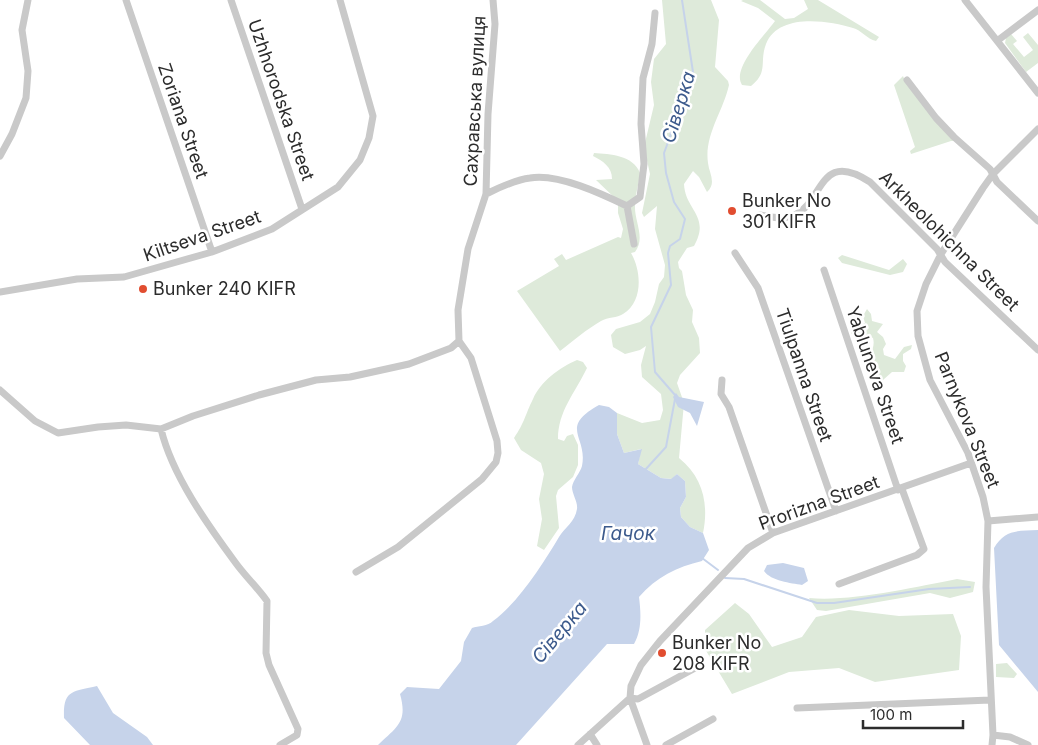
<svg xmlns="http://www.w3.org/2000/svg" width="1038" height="745" font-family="Inter,sans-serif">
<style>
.green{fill:#deeada}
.water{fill:#c6d3ea}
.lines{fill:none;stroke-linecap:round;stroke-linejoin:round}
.stream{stroke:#c6d3ea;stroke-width:2}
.minor{stroke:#c9c9c9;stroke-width:7}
.poi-dot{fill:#e14d30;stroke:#fff;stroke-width:2}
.labels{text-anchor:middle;stroke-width:5;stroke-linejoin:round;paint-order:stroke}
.street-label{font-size:18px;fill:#2c2c2c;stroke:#fff}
.poi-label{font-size:18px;fill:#2c2c2c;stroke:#fff;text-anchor:start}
.water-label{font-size:19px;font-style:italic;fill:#3c5a8c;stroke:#fff}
</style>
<rect width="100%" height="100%" fill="#fff"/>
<path class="green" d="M662,0H711L719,20L715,67L728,81L729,85C723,112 704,135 708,163C709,173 717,183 707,192L699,177L693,171L684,184C685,210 711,216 694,246L687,248L678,262L679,268L682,271L686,295L693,310L692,322L699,338L700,353L680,375L677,383L684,403L679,458C703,477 709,504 703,533L690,527L681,517L680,508L686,497L685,481L677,474L672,479L661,478L638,464L641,449L624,453L617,434V413L642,423L660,420L663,410L661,394L642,377L641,365L646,346L640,350L625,354L613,347L611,335L616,329L640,322L650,314L655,302L659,284L664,277L665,265L655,229L657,206L644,217L642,213L650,174L644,147L654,105L651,82L654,59L666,44Z
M743,0H760L785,19L794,18L808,9L804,0H818L879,37L876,41C867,39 861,30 853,28C827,20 778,13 766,44C759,62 769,72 751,86L742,85C731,68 766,34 775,21L758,8L741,1Z
M1028,33L1038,45V63L1026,72L1005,43L1006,38L1011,34L1017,41L1013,44L1024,57L1033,50L1023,37Z
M903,76L905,81L956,141H951L911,154L910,151L915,147L894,85Z
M594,153C610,154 633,155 640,173C639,184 635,195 635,205C634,221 646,238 635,252L631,253C641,270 644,301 623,314C617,318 608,317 601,321C587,329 573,341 560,351L517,291L559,266L554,259L562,254L566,260L618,237L621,238L623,229L618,213V201L596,180L612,179C612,167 603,161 593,156Z
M842,255L889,270L903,259L907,264L903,272L890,275L842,263L838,258Z
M867,309L871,314L872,321L883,324L877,332L883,337L886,344L883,349L884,355L895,359L904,347L912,345L911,349L903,354V361L906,366L904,372H892L883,380L878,377L875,368L864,365C868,356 876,349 873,338L865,335L856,342L855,336L851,333L854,328L865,323L863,316Z
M577,360L583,362L587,368C575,393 558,411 558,439L564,441L567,436L573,434L578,445V465L573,477L558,490L556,496L559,528L544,550L537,546L542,519L539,499L544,474L541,463L521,450L514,438C525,422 525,415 533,399C540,382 560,367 577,360Z
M957,579L975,582L973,592L950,598L930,593L826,611L817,610L809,598C851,602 915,587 957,579Z
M735,603L749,614L772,647L802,637L816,617L849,610L899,616L953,614L961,636L959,670L875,682L839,668L789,672L732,694L705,649V630Z
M1007,663L1017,674L1014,678L996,677V664Z"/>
<path class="water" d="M676,393L679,397L704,402L697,426L690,413L678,407L673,397Z
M599,405L609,407L617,413V434L624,453L642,449L638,464L661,478L671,479L677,474L685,481L686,497L680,508L681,517L690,527L703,533L709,550L702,561C677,567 656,577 639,597C641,613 642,630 634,644H607L516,745H378C397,727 408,722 400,694L407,687L439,689L461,661L464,642L472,628C478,626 488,626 493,621C518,603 543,564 559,537C565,527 575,522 577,509C578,502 572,494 572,487C573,480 580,473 582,466C588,436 558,428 599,405Z
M1038,530V692L999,645L994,548C1005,529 1018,531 1038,530Z
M783,563L804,568L808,581L802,585C791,583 771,581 764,571L767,565Z
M97,686L113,713L147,737L153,745H90L64,718C63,689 73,692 97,686Z"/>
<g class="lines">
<path class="stream" d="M675,395L655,372L651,327L671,285L668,253L670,246L680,239L685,219L674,202L666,173L664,153L670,137L680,92L693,72L682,0
M645,470L666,447L675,399
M702,558L718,570
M725,578L744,579L817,603H834L929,589L970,587"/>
<path class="minor" d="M126,0L212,252
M231,0L302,209
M965,0L1038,93
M997,41L1038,10
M907,80L936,118L954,137L990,169L997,182L1038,221
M0,156L12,134L26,98L28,71L22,30L28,0
M486,194C500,187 515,180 530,178C558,173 602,194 627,206
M760,215C772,217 784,220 795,215C824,201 819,149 870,182L937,249L945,262L1038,350
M634,244L627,206L640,197L644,164L641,124L643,78L652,44L655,13
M735,253L758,288L836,511
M824,270L898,490
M0,292L77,279L124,277L212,252L272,229L338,187L360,160L369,138L373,116L340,0
M722,380L721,394L729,407L773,533
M0,390L35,421L58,433L98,427L126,425L161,429L193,416L259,395L316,380L350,377L409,364L451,348L459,341
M161,429C172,475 207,524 235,562C245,576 257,587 267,601L266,653L269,665L298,729L297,735L280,745
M988,521L1038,517
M356,572L398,547L482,479L496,462L498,453L497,441L471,358L459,341L458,310L468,249L486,194L488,114L495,24L493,0
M839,584L917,555L924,549L902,489
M630,698L638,699L697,667
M797,708L990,700
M590,734L597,745
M578,745L630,698
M647,745L630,698L631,686L641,665L660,641L748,548L773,533L971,463
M666,745L713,719
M992,745L993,735
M1028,745L1010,737L993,735L986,587L988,521L983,497L968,453L930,380L918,336L917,311L926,284L941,254L983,188L993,174L1038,129"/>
</g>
<g class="poi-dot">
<circle cx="732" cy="211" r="5"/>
<circle cx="143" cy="289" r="5"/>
<circle cx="662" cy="653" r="5"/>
</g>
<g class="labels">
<g class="street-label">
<text transform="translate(281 100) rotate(71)" y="6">Uzhhorodska Street</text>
<text transform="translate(475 101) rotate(-87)" y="6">Сахравська вулиця</text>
<text transform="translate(183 121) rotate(71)" y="6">Zoriana Street</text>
<text transform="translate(202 236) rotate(-19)" y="6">Kiltseva Street</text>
<text transform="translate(949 241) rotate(45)" y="6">Arkheolohichna Street</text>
<text transform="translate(804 375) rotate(71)" y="6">Tiulpanna Street</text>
<text transform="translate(875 375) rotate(71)" y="6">Yabluneva Street</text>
<text transform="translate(967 420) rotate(68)" y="6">Parnykova Street</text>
<text transform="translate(819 503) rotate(-20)" y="6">Prorizna Street</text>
</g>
<g class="poi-label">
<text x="742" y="207">Bunker No<tspan x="742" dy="21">301 KIFR</tspan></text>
<text x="153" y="295">Bunker 240 KIFR</text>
<text x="672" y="649">Bunker No<tspan x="672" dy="21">208 KIFR</tspan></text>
</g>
<g class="water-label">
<text transform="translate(678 107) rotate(-73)" y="7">Сіверка</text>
<text x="628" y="540">Гачок</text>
<text transform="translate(559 632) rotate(-50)" y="7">Сіверка</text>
</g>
</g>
<path d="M863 720v8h100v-8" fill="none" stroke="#2c2c2c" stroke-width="2.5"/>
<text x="870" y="720" font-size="15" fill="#2c2c2c" stroke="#ffffff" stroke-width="4" paint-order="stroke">100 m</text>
</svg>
